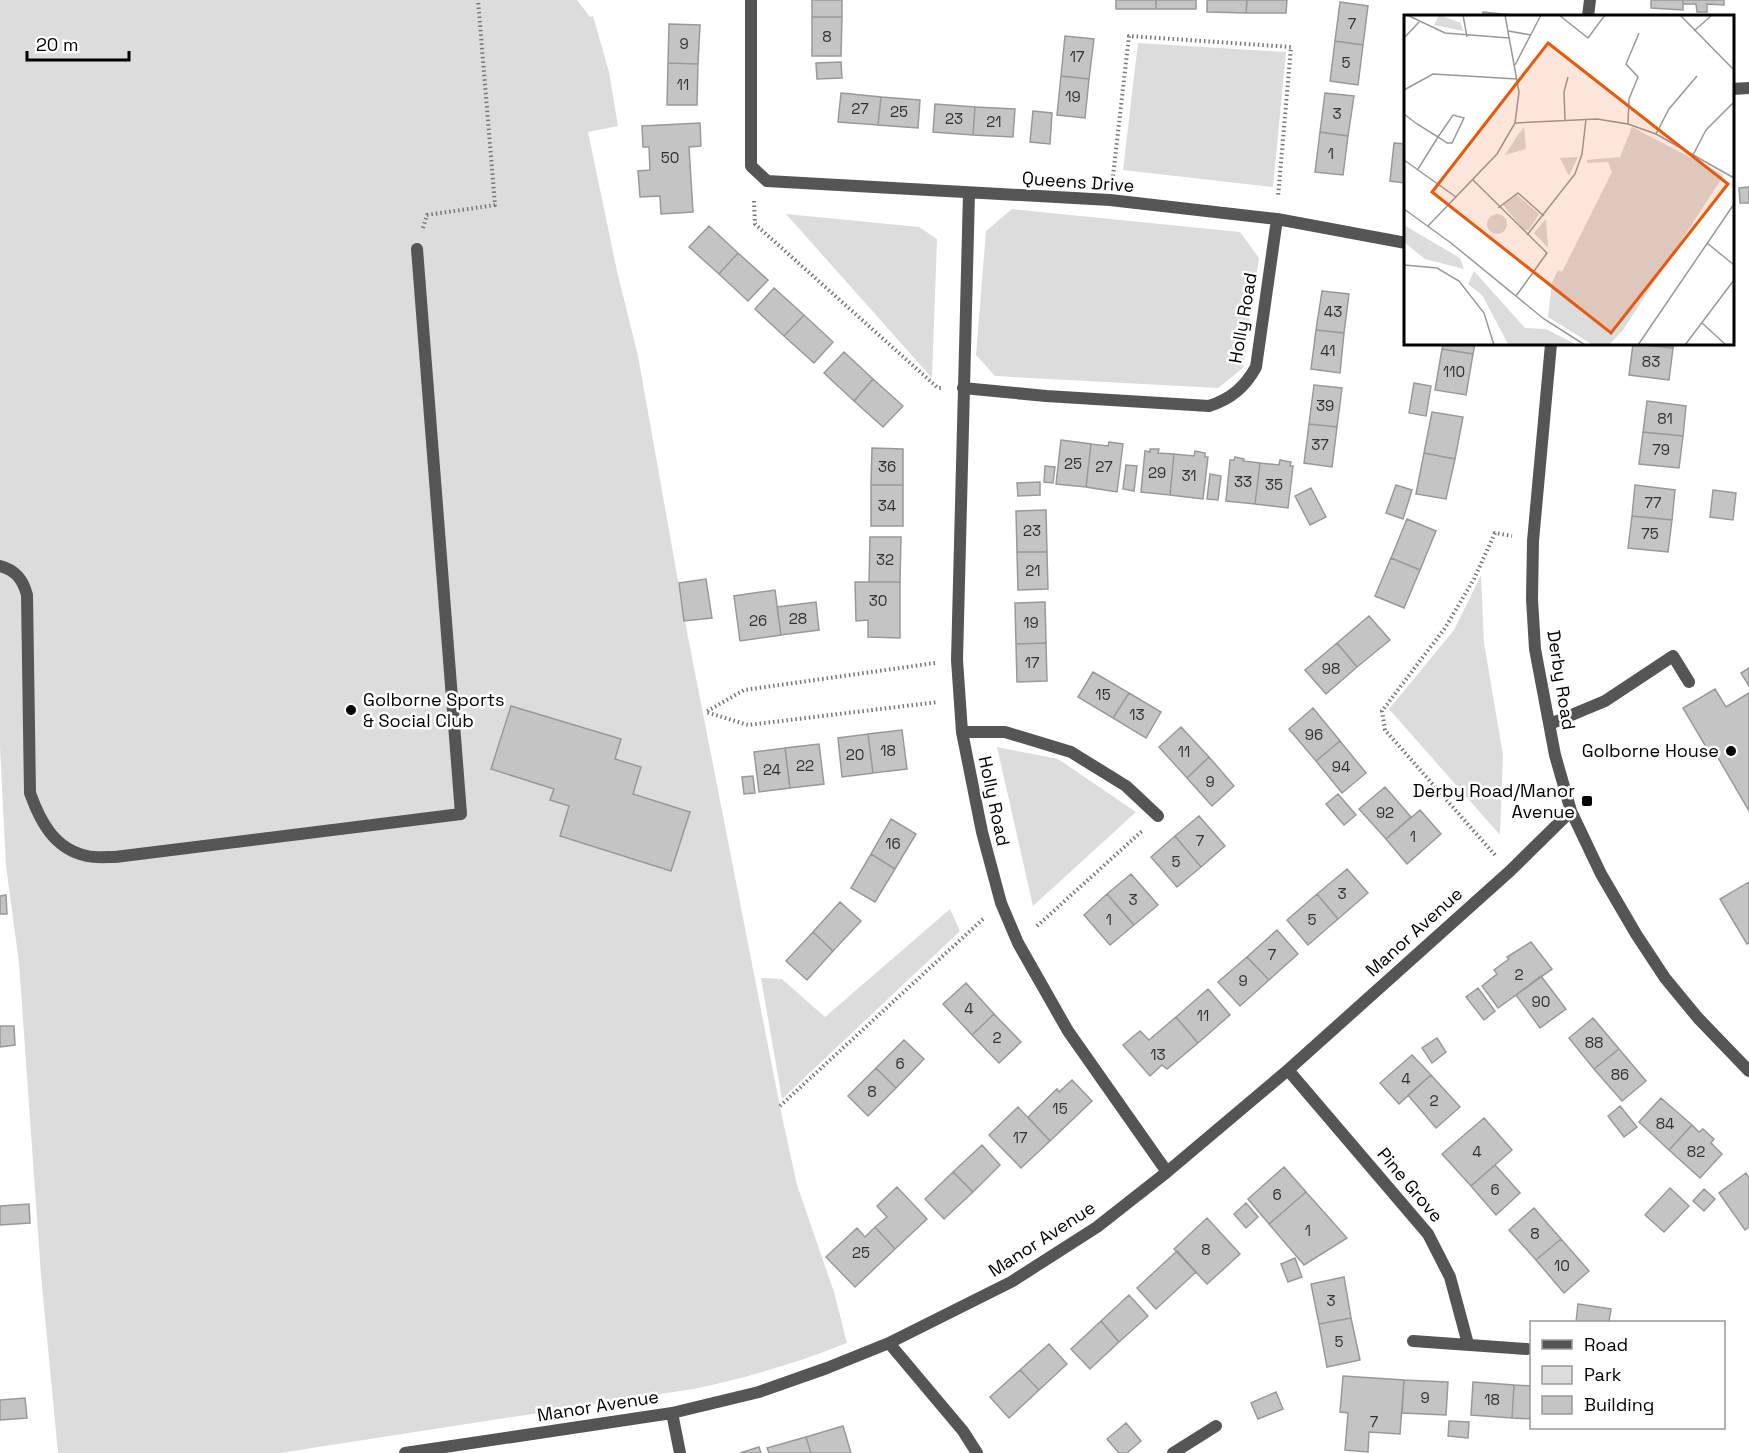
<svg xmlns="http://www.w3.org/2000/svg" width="1749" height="1453" font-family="'Space Grotesk',sans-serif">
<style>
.green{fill:#dcdcdc}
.building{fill:#c4c4c4;stroke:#999;stroke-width:1.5}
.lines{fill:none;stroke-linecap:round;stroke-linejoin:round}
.path{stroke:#777;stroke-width:4;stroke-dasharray:1.5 3;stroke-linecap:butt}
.lane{stroke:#555;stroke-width:12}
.street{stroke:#555;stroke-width:12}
.poi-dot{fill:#000;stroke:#fff;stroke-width:2}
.labels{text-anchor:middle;stroke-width:5;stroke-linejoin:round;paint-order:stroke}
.number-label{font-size:15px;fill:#313131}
.street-label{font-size:18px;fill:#000;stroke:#fff}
.poi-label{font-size:18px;fill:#000;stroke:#fff;text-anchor:end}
.inset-road{fill:none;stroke:#999;stroke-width:1.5}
.view{fill:#e8590c;fill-opacity:0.15;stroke:#e8590c;stroke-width:3}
.inset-edge{fill:none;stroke:#000;stroke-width:3}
</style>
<rect width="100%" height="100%" fill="#fff"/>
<path class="green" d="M0,0H577L590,17L593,16L609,72L618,126L588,132L617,271L638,356L688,637L781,1112L797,1185L834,1292L847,1343C797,1363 746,1378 693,1389L280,1453H58L41,1275L19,963L6,866L0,746Z
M1138,43L1286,52L1273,187L1123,170Z
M1012,209L1240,232L1259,258L1243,368L1218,388L995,376L976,355L986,231Z
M786,214L919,227L937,239L932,378Z
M1481,575L1484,643L1503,755L1500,835L1389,709L1454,630Z
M997,747L1058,759L1136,812L1033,906Z
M950,909L960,931L782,1099L761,978L782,979L825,1017Z"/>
<path class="building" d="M812,0H842V17H812Z
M1116,0H1156V9H1116Z
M1156,0H1196V9H1156Z
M1207,0H1247L1246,13L1207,12Z
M1247,0H1287L1286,13H1246Z
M1651,0H1683V10L1651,8Z
M1683,0H1724V5L1707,4V12H1697L1696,4H1683Z
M1340,2L1368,6L1363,45L1335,41Z
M1483,12L1511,15V16H1482Z
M812,17H842L841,56H812Z
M669,24L700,25L698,64L668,63Z
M1065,36L1094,39L1089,79L1061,76Z
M1335,41L1363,45L1358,85L1330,81Z
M841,62L842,78L817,79L816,63Z
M668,63L698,64L697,105H667Z
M1061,76L1089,79L1085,118L1057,115Z
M841,93L881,97L878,125L838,122Z
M1325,93L1354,96L1348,136L1320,132Z
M881,97L920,100L918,128L878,125Z
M935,104L975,107L973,135L933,132Z
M975,107L1015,109L1013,137L973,135Z
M1033,111L1052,113L1050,144L1030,142Z
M700,123L701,146L689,147L693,212L661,214L660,196L640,197L638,171L650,170L649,147H643L642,126Z
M1320,132L1348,136L1343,175L1315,172Z
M1394,143L1406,144L1404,183L1390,181Z
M1749,187V203H1740L1739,188Z
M709,226L738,253L719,274L689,247Z
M738,253L768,280L748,301L719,274Z
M774,288L804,315L784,336L755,309Z
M1322,291L1349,294L1344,333L1316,330Z
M804,315L833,342L814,363L784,336Z
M1316,330L1344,333L1340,373L1311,369Z
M1443,344H1475L1473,354L1442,349Z
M1633,344L1673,348L1669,380L1629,375Z
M1635,344H1674L1673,348Z
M1442,349L1473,354L1466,395L1435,390Z
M844,352L873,379L854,401L824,373Z
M873,379L903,406L883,427L854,401Z
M1414,383L1431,386L1426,416L1409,413Z
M1314,385L1342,388L1337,427L1309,424Z
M1647,401L1686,406L1683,436L1643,432Z
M1432,412L1463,417L1455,459L1424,453Z
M1309,424L1337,427L1332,467L1304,463Z
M1643,432L1683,436L1679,468L1639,464Z
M1061,440L1091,444L1086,487L1056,484Z
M1109,442L1123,444L1117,492L1086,487L1091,444L1108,446Z
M872,448L903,449V485H871Z
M1150,449H1159L1158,453L1174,454L1170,495L1141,492L1145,451L1150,452Z
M1195,451L1205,453V457H1208L1203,499L1170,495L1174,454L1194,456Z
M1424,453L1455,459L1446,499L1416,494Z
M1235,457L1244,459L1243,461L1260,463L1255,504L1226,501L1230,460H1234Z
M1280,460L1291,462L1290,466H1293L1288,508L1255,504L1260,463L1279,465Z
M1126,465L1137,466L1134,491L1123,489Z
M1045,466L1055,467L1053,483L1044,482Z
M1210,474L1221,476L1218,500L1207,499Z
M1040,482V495L1018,496L1017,483Z
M871,485H903V526H871Z
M1396,485L1412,490L1403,519L1386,513Z
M1635,485L1675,490L1672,520L1632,516Z
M1311,488L1326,517L1310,525L1295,496Z
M1713,490L1736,493L1733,520L1710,517Z
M1046,510L1047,552H1017L1016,511Z
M1632,516L1672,520L1668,552L1628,548Z
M1407,519L1436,531L1420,570L1391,558Z
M870,537H901L900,582H869Z
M1017,552H1047L1048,589L1018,590Z
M1391,558L1420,570L1404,608L1375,596Z
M706,579L712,618L684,621L679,583Z
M855,582H900V638L868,637V620L856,621Z
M775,590L781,635L740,641L734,596Z
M816,602L819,630L781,635L777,607Z
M1045,602L1046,643L1016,644L1015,603Z
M1369,616L1390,640L1357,667L1337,643Z
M1046,643L1047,681L1017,682L1016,644Z
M1337,643L1357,667L1326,694L1305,670Z
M1749,668V686L1741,673Z
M1093,672L1129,693L1113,718L1078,697Z
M1715,689L1726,707L1749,693V811L1713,749L1709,752L1683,708Z
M1129,693L1161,712L1146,738L1113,718Z
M511,706L621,739L615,759L641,767L633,794L690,812L671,871L560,836L569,806L550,800L554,789L491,769Z
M1313,708L1340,741L1316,761L1289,729Z
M1181,727L1209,757L1187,778L1159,747Z
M902,730L907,769L873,773L868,734Z
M868,734L873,773L842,777L838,738Z
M1340,741L1366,773L1342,793L1316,761Z
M819,744L824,784L790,788L785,748Z
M785,748L790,788L759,792L754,752Z
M1209,757L1234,786L1212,806L1187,778Z
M753,776L755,793L744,794L742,777Z
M1385,787L1411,817L1386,839L1359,809Z
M1338,794L1356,815L1344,825L1326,804Z
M1420,810L1441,834L1407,864L1386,839Z
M1199,816L1225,846L1201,867L1175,836Z
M891,819L916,834L895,869L871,854Z
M1175,836L1201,867L1177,887L1151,857Z
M871,854L895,869L875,902L851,888Z
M1347,869L1368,893L1338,919L1317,894Z
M1131,874L1158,905L1134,925L1107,894Z
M1749,882V943L1747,944L1720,899Z
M1107,894L1134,925L1110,945L1084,915Z
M1317,894L1338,919L1308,945L1287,920Z
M6,895L7,914H0V896Z
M840,902L861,921L833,951L813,932Z
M1277,930L1298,954L1269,980L1247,957Z
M813,932L833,951L807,980L786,961Z
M1531,942L1552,969L1498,1008L1482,986L1497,974L1494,970L1509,959L1507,957Z
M1247,957L1269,980L1240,1006L1218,982Z
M1541,976L1566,1009L1540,1028L1516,995Z
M966,983L994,1014L972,1035L943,1004Z
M1478,988L1495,1011L1484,1020L1466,997Z
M1208,989L1230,1015L1198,1043L1176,1017Z
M994,1014L1021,1042L999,1063L972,1035Z
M1176,1017L1198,1043L1167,1069L1162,1065L1150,1076L1123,1045L1140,1031L1149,1040Z
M1593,1018L1619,1049L1594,1069L1569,1038Z
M0,1026H14L15,1045L0,1047Z
M1437,1038L1446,1052L1432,1063L1422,1048Z
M904,1040L924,1059L896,1088L876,1068Z
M1619,1049L1646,1081L1622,1101L1594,1069Z
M1412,1055L1431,1075L1399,1104L1380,1083Z
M876,1068L896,1088L868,1116L848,1096Z
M1431,1075L1460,1107L1436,1128L1408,1095Z
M1072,1080L1092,1101L1050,1141L1028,1117L1057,1089L1059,1092Z
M1661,1098L1692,1125L1669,1150L1639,1122Z
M1620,1106L1637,1127L1624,1137L1608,1116Z
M1018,1107L1050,1141L1021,1168L989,1135Z
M1484,1118L1512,1150L1471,1186L1442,1154Z
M1692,1125L1699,1132L1703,1129L1714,1139L1711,1143L1722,1154L1700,1178L1669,1150Z
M982,1145L1000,1165L973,1192L953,1172Z
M1495,1165L1520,1193L1496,1215L1471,1186Z
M1284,1167L1306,1192L1269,1224L1248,1199Z
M953,1172L973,1192L944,1219L925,1199Z
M1746,1173L1749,1178V1227L1745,1230L1719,1193Z
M897,1187L927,1219L895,1249L875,1227L887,1217L877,1206Z
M1670,1188L1689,1206L1664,1232L1645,1215Z
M1704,1189L1715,1199L1704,1211L1693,1201Z
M1306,1192L1347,1238L1304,1265L1269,1224Z
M1246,1203L1258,1217L1246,1228L1234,1214Z
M29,1204L30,1223L0,1225V1206Z
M1534,1208L1561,1239L1536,1260L1509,1230Z
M1207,1218L1240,1254L1207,1284L1174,1249Z
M875,1227L895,1249L855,1287L826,1257L857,1228L865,1237Z
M1561,1239L1589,1271L1564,1293L1536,1260Z
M1177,1251L1196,1272L1156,1309L1137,1288Z
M1295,1258L1302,1277L1288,1282L1281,1264Z
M1344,1277L1351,1318L1319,1324L1311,1284Z
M1129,1295L1148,1316L1119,1342L1101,1321Z
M1578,1304L1611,1309L1609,1322H1576Z
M1351,1318L1360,1360L1327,1367L1319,1324Z
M1101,1321L1119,1342L1090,1369L1071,1349Z
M1049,1344L1067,1364L1039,1390L1020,1370Z
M1020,1370L1039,1390L1009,1418L990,1397Z
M1343,1376L1404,1380L1400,1434L1369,1432L1368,1452L1345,1450L1348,1413L1340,1412Z
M1404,1380L1448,1382L1446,1415L1402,1413Z
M1473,1382L1514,1385L1512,1418L1471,1415Z
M1514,1385L1532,1386V1419L1512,1418Z
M1276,1392L1283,1409L1258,1419L1251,1403Z
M25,1398L27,1418L0,1420V1400Z
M1449,1421L1469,1422L1468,1438L1448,1436Z
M1126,1423L1141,1441L1127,1453H1119L1107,1439Z
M843,1426L851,1453H811L806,1437Z
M806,1437L811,1453H769L767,1448Z
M759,1447L761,1453H740Z"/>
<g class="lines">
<path class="path" d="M1113,176L1129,36L1291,47L1278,197
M754,201L755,224L938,388H941
M423,228L427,215L495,205L478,0
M935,663L744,690L706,712L748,725L938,702
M1495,855L1385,730L1382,711L1445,628L1474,579L1495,533L1512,536
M1037,926L1142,831
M780,1106L983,919"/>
<path class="lane" d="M0,566C16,570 23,580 27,595L30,793C40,821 54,849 87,856C96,858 106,857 115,857L461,814L417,249
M1550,724L1605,701L1673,656L1689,682
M962,732H1005L1071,752L1126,786L1158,816
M1173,1453L1216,1426"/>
<path class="street" d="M751,0V166L767,181L1110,200L1277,219L1406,243
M1588,16L1590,0
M1732,89L1749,88
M969,193L957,660L962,732L982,832L1001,903L1018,943L1068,1031L1167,1172
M1551,344L1533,541L1532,599L1535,649L1555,755L1571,811L1601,874L1636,934L1665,978L1698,1018L1749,1071
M963,388L1046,396L1209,406C1231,399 1245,387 1256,367L1277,219
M1288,1070L1428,1234L1450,1277L1468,1344
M1413,1341L1527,1349
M889,1343L963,1431L977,1453
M672,1413L680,1453
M405,1453L672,1413L759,1392L827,1368L889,1343L1011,1282L1097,1227L1167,1172L1288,1070L1510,871L1571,811"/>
</g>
<g class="poi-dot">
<circle cx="351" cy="710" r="6"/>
<circle cx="1731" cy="751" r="6"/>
<rect x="1581" y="795" width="12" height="12" rx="3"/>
</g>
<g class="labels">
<g class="number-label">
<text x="1352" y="29">7</text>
<text x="827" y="42">8</text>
<text x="684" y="49">9</text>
<text x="1077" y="62">17</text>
<text x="1346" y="68">5</text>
<text x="683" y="90">11</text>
<text x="1073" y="102">19</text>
<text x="860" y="114">27</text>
<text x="899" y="117">25</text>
<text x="1337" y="119">3</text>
<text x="954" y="124">23</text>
<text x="994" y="127">21</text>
<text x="1331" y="159">1</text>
<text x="670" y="163">50</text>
<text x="1333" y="317">43</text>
<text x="1328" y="356">41</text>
<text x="1651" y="367">83</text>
<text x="1454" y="377">110</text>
<text x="1325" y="411">39</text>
<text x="1665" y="424">81</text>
<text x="1320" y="450">37</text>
<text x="1661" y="455">79</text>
<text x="1073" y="469">25</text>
<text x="887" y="472">36</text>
<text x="1104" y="472">27</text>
<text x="1157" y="478">29</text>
<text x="1189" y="481">31</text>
<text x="1243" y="487">33</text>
<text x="1274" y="490">35</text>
<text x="1653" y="508">77</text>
<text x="887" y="511">34</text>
<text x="1032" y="536">23</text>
<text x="1650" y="539">75</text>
<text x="885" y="565">32</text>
<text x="1033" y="576">21</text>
<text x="878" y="606">30</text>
<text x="798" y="624">28</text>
<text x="758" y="626">26</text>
<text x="1031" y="628">19</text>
<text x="1032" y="668">17</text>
<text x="1331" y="674">98</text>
<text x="1103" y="700">15</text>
<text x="1137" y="720">13</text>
<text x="1314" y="740">96</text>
<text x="888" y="756">18</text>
<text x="1184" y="757">11</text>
<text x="855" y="760">20</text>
<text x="805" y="771">22</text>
<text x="1341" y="772">94</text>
<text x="772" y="775">24</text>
<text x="1210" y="787">9</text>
<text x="1385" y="818">92</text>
<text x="1413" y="842">1</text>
<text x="1200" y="846">7</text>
<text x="893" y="849">16</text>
<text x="1176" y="867">5</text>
<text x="1342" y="899">3</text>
<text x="1133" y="905">3</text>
<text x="1109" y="925">1</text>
<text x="1312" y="925">5</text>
<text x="1272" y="960">7</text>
<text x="1519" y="980">2</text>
<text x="1243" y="986">9</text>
<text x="1541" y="1007">90</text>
<text x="969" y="1014">4</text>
<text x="1203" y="1021">11</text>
<text x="997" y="1043">2</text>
<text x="1594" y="1048">88</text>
<text x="1158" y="1060">13</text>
<text x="900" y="1069">6</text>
<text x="1620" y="1080">86</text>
<text x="1406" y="1084">4</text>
<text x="872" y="1097">8</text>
<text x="1434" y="1106">2</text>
<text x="1060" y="1114">15</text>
<text x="1665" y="1129">84</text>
<text x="1020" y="1143">17</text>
<text x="1477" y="1157">4</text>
<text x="1696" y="1157">82</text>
<text x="1495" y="1195">6</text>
<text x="1277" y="1200">6</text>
<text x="1308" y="1236">1</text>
<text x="1535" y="1239">8</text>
<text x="1206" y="1255">8</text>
<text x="861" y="1258">25</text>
<text x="1562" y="1271">10</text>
<text x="1331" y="1306">3</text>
<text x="1339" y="1347">5</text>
<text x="1425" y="1403">9</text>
<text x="1492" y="1405">18</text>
<text x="1374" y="1427">7</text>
</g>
<g class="street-label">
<text transform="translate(1078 182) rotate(4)" y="6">Queens Drive</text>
<text transform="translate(1243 318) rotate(-80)" y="6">Holly Road</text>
<text transform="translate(1561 680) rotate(81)" y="6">Derby Road</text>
<text transform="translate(994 801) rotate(78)" y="6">Holly Road</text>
<text transform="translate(1414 932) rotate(-42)" y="6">Manor Avenue</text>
<text transform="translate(1410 1185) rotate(50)" y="6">Pine Grove</text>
<text transform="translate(1042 1239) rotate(-33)" y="6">Manor Avenue</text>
<text transform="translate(598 1406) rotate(-9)" y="6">Manor Avenue</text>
</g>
<g class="poi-label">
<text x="363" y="706" text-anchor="start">Golborne Sports<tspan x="363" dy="21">&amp; Social Club</tspan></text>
<text x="1719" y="757">Golborne House</text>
<text x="1575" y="797">Derby Road/Manor<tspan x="1575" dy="21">Avenue</tspan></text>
</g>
</g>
<g transform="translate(1404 15)">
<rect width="330" height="330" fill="#fff"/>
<path d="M35,0L57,8L59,16L30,10ZM120,112L122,134L101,140L114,120ZM228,112L320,160L219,315L205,330H189L144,302L148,268L154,255L158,257L208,157L204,147L183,148V145L216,142ZM174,142L165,161L156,143ZM113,180L135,199L125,215H120L99,190ZM83 209a10 10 0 1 1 20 0a10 10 0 1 1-20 0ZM142,204L144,233L130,218ZM0,210L56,243L60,254L21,244L0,227ZM70,256L121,313L142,314L173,330L104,329L78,280L64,269Z" fill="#dcdcdc"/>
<path class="inset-road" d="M3,0L41,18L105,23M59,0L63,22M155,0L184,23L201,0M276,0L330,55M104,16L127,20M290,16L308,0M0,23L15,7M111,50L137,0M0,75L29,59L113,64M0,99L13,109L34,122L43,128H48L60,103L49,100L34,122L14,154M161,105L160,77L164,62M111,108L193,104L224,109L252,119L330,163M224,109L225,84L234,62L222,49L235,18M252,119L265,94L293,61M289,140L302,115L330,87M0,145L52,182M69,165L143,238L112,281M94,193L114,178L140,201M0,194L47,228L140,304L181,330M24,211L93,139L111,108L115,77L101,0M123,220L171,159L178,139L182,104M303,228L330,250M0,250L33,253L55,266L80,298L90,330M298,308L322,330M234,330L330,189M281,330L330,265"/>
<path class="view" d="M144,28L324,169L207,318L28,177Z"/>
<rect width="330" height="330" class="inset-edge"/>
</g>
<rect x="1530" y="1321" width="195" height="108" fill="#ffffff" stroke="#999999" stroke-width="1.5"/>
<rect x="1542" y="1340" width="30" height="9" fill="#555555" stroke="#999999" stroke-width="1.5"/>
<text x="1584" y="1351" font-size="18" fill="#000000">Road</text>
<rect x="1542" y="1366" width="30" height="18" fill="#dcdcdc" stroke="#999999" stroke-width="1.5"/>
<text x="1584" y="1381" font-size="18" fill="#000000">Park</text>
<rect x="1542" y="1396" width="30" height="18" fill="#c4c4c4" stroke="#999999" stroke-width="1.5"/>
<text x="1584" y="1411" font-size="18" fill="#000000">Building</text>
<path d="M27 51v9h102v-9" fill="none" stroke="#000000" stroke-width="3"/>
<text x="36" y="51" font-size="18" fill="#000000" stroke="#ffffff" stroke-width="4.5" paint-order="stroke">20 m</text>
</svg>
